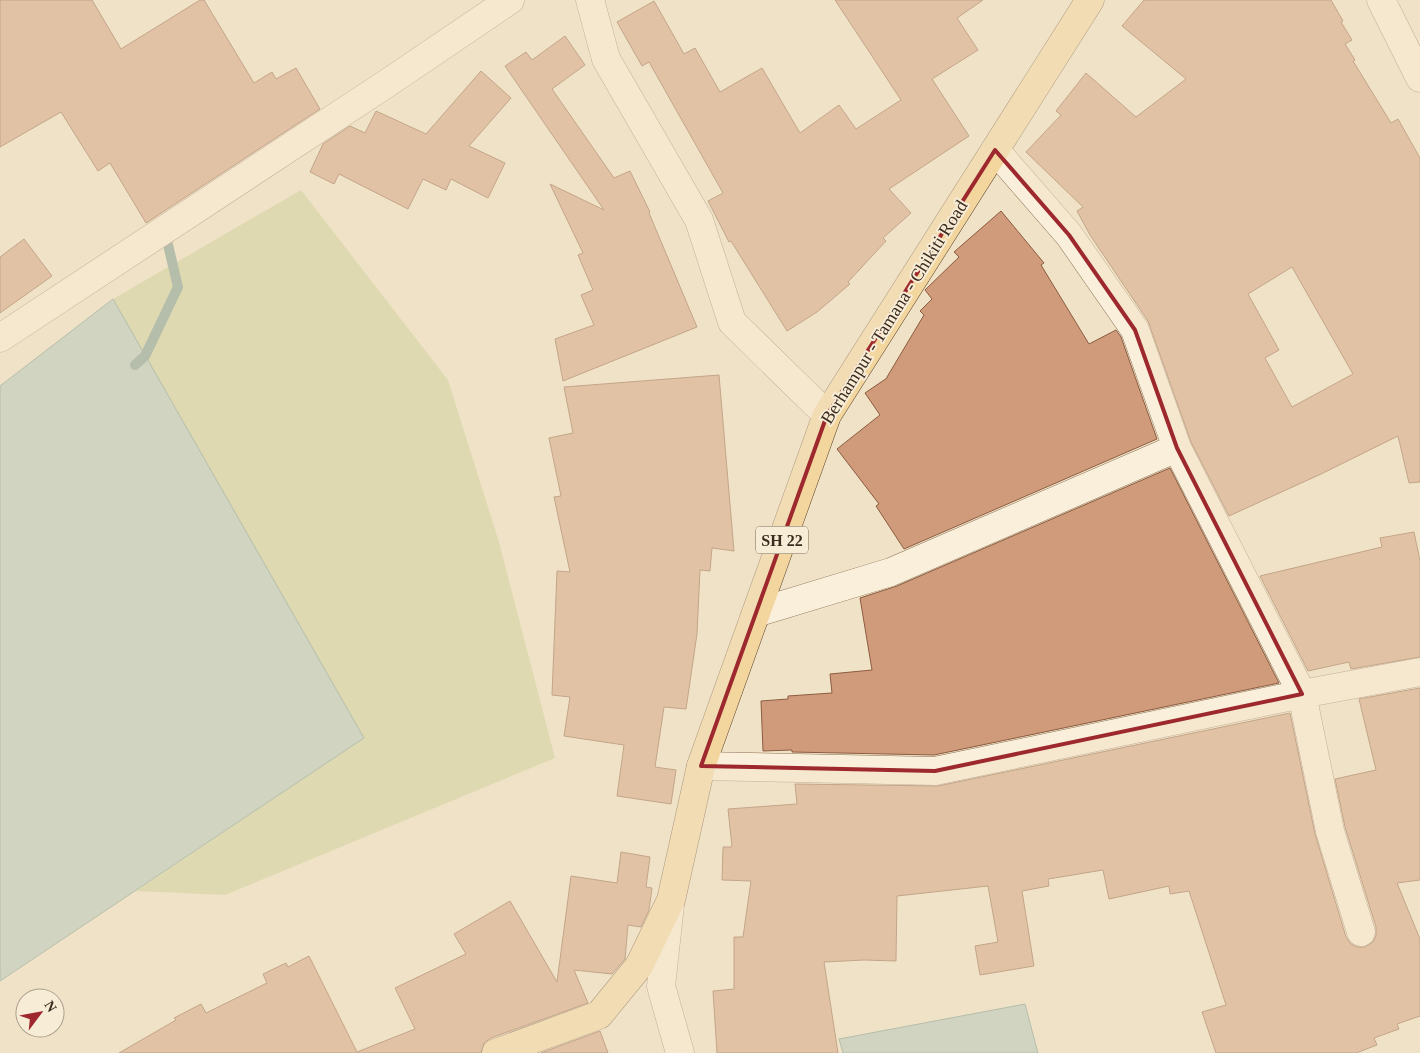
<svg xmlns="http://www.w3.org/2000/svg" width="1420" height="1053" font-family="Georgia,serif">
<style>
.green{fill:#cacf9a}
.water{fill:#a8c3ba;stroke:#6e9288}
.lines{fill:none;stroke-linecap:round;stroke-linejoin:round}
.stream{stroke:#6e9288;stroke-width:10}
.building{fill:#cf9b7b;stroke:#8c5c40;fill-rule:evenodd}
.minor-casing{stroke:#8c735b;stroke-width:29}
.major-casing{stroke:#5a422f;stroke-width:29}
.minor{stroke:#faefda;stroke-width:28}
.major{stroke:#f3d69e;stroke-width:28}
.marked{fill:none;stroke:#9d292e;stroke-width:4;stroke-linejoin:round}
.labels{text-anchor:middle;stroke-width:4;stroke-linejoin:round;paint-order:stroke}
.shield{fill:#f7ecd6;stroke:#746656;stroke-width:1}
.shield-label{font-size:16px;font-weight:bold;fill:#3c2c1f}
.street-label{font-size:18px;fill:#3c2c1f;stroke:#f7ecd6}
</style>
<rect width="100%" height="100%" fill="#f0e2c6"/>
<path class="green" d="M301,190L448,380L499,542L555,758L225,895L136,891L364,738L113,299Z"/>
<path class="water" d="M113,299L364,738L0,981V386Z
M1025,1004L1038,1053H843L839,1039Z"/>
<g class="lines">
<path class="stream" d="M135,365L145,356L178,287L165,232"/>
</g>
<path class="building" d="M0,0H92L121,49L200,0H204L254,83L272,72L276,79L296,68L320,109L146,223L110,163L98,171L61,112L0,147Z
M835,0H983L957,18L978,50L932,79L969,136L889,189L911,213L883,238L886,241L848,282L850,284L817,312L787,331L731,241L729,242L708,201L723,193L649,62L642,66L617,22L654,1L684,54L695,48L720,92L762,68L800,133L839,105L856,129L901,100Z
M1144,0H1331L1343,21L1341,22L1352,40L1345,44L1355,60L1353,61L1391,123L1398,119L1420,158V482L1409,483L1398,436L1321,474L1229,516L1191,442L1148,321L1090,235L1077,211L1083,207L1026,152L1061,115L1056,111L1086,73L1136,117L1186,79L1122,26ZM1292,267L1353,374L1292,407L1265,358L1279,350L1248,294Z
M565,36L585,65L552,89L614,178L630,171L650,212L649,213L697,327L563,381L555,339L594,325L581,295L593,290L578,255L583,253L550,184L604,210L505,66L526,52L532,60Z
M481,71L511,98L469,146L505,163L488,198L451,179L446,190L423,179L408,209L339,174L334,184L310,172L323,144L350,126L365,133L376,111L426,134Z
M1001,211L1044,263L1041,265L1089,344L1116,330L1121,337L1157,439L904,549L876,506L879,504L837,449L880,415L865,393L887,378V377L924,315L920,311L932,299L925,290L959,257L954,252Z
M24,239L52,276L0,313V257Z
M719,375L734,551L712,548L710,571L700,570L697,634L686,709L664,707L655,767L676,770L671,804L617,796L624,745L564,736L570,697L552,695L557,571L570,572L554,497L561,496L549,438L573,433L564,387Z
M1170,468L1279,683L934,755L792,752V750L763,751L761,701L788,699V696L832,693L830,674L872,670L860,598L897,586Z
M1414,532L1420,561V657L1351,669L1349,662L1308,671L1260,576L1382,547L1380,538Z
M1420,688V880L1397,883L1420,939V1016L1397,1024L1399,1029L1374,1038L1377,1045L1356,1053H1216L1202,1012L1226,1005L1189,891L1170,894L1169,886L1109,899L1103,870L1048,879L1049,886L1022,891L1034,966L980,975L975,946L998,942L988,886L897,896L896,961L864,960L824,962L838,1053H717L713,991L734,989V937H743L751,881L722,880L723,847H732L728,809L797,804L795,784L938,786L1290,713L1315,834L1346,937L1351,944L1357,947H1365L1373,942L1376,935V927L1345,827L1335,779L1376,770L1359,699Z
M621,852L650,857L646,887L652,888L649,910L641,927L628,925L625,959L612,974L574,970L588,1003L491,1038L484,1043L481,1053H119L176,1020L174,1018L201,1004L206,1013L267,983L263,974L286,963L288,967L309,956L357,1052L415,1029L395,988L466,954L454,934L510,901L557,982L571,876L617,883Z
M600,1031L608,1053H541Z"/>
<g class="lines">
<defs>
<path id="minor" d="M590,0L606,59L699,220L732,322L827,415
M1381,0L1420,78
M995,150L1069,235L1135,330L1177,448L1302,694L1330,831L1361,932
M0,338L386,84L510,0
M756,613L891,572L1177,448
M701,766L935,771L1302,694L1420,672
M670,905L661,986L680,1053"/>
<path id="major" d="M496,1053L599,1015L639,966L671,900L701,766L827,415L1090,0"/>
</defs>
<use href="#minor" class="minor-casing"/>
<use href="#major" class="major-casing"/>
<use href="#minor" class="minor"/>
<use href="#major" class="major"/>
</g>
<path d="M0 0H1420V1053H0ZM995,150L1069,235L1135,330L1177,448L1302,694L935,771L701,766L827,415Z" fill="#f0e2c6" fill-opacity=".55" fill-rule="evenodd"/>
<path class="marked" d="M995,150L1069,235L1135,330L1177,448L1302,694L935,771L701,766L827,415Z"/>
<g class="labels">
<rect class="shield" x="756" y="526.5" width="52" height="27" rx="4"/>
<g class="shield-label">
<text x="782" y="546">SH 22</text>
</g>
<g class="street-label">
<text transform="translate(894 312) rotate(-58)" y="6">Berhampur - Tamana - Chikiti Road</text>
</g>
</g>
<g transform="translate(40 1013) rotate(58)"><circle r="24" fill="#f7ecd6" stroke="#ac9f8d"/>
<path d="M0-4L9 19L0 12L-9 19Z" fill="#9d292e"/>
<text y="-8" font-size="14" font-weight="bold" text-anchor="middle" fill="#3c2c1f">N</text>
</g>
</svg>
